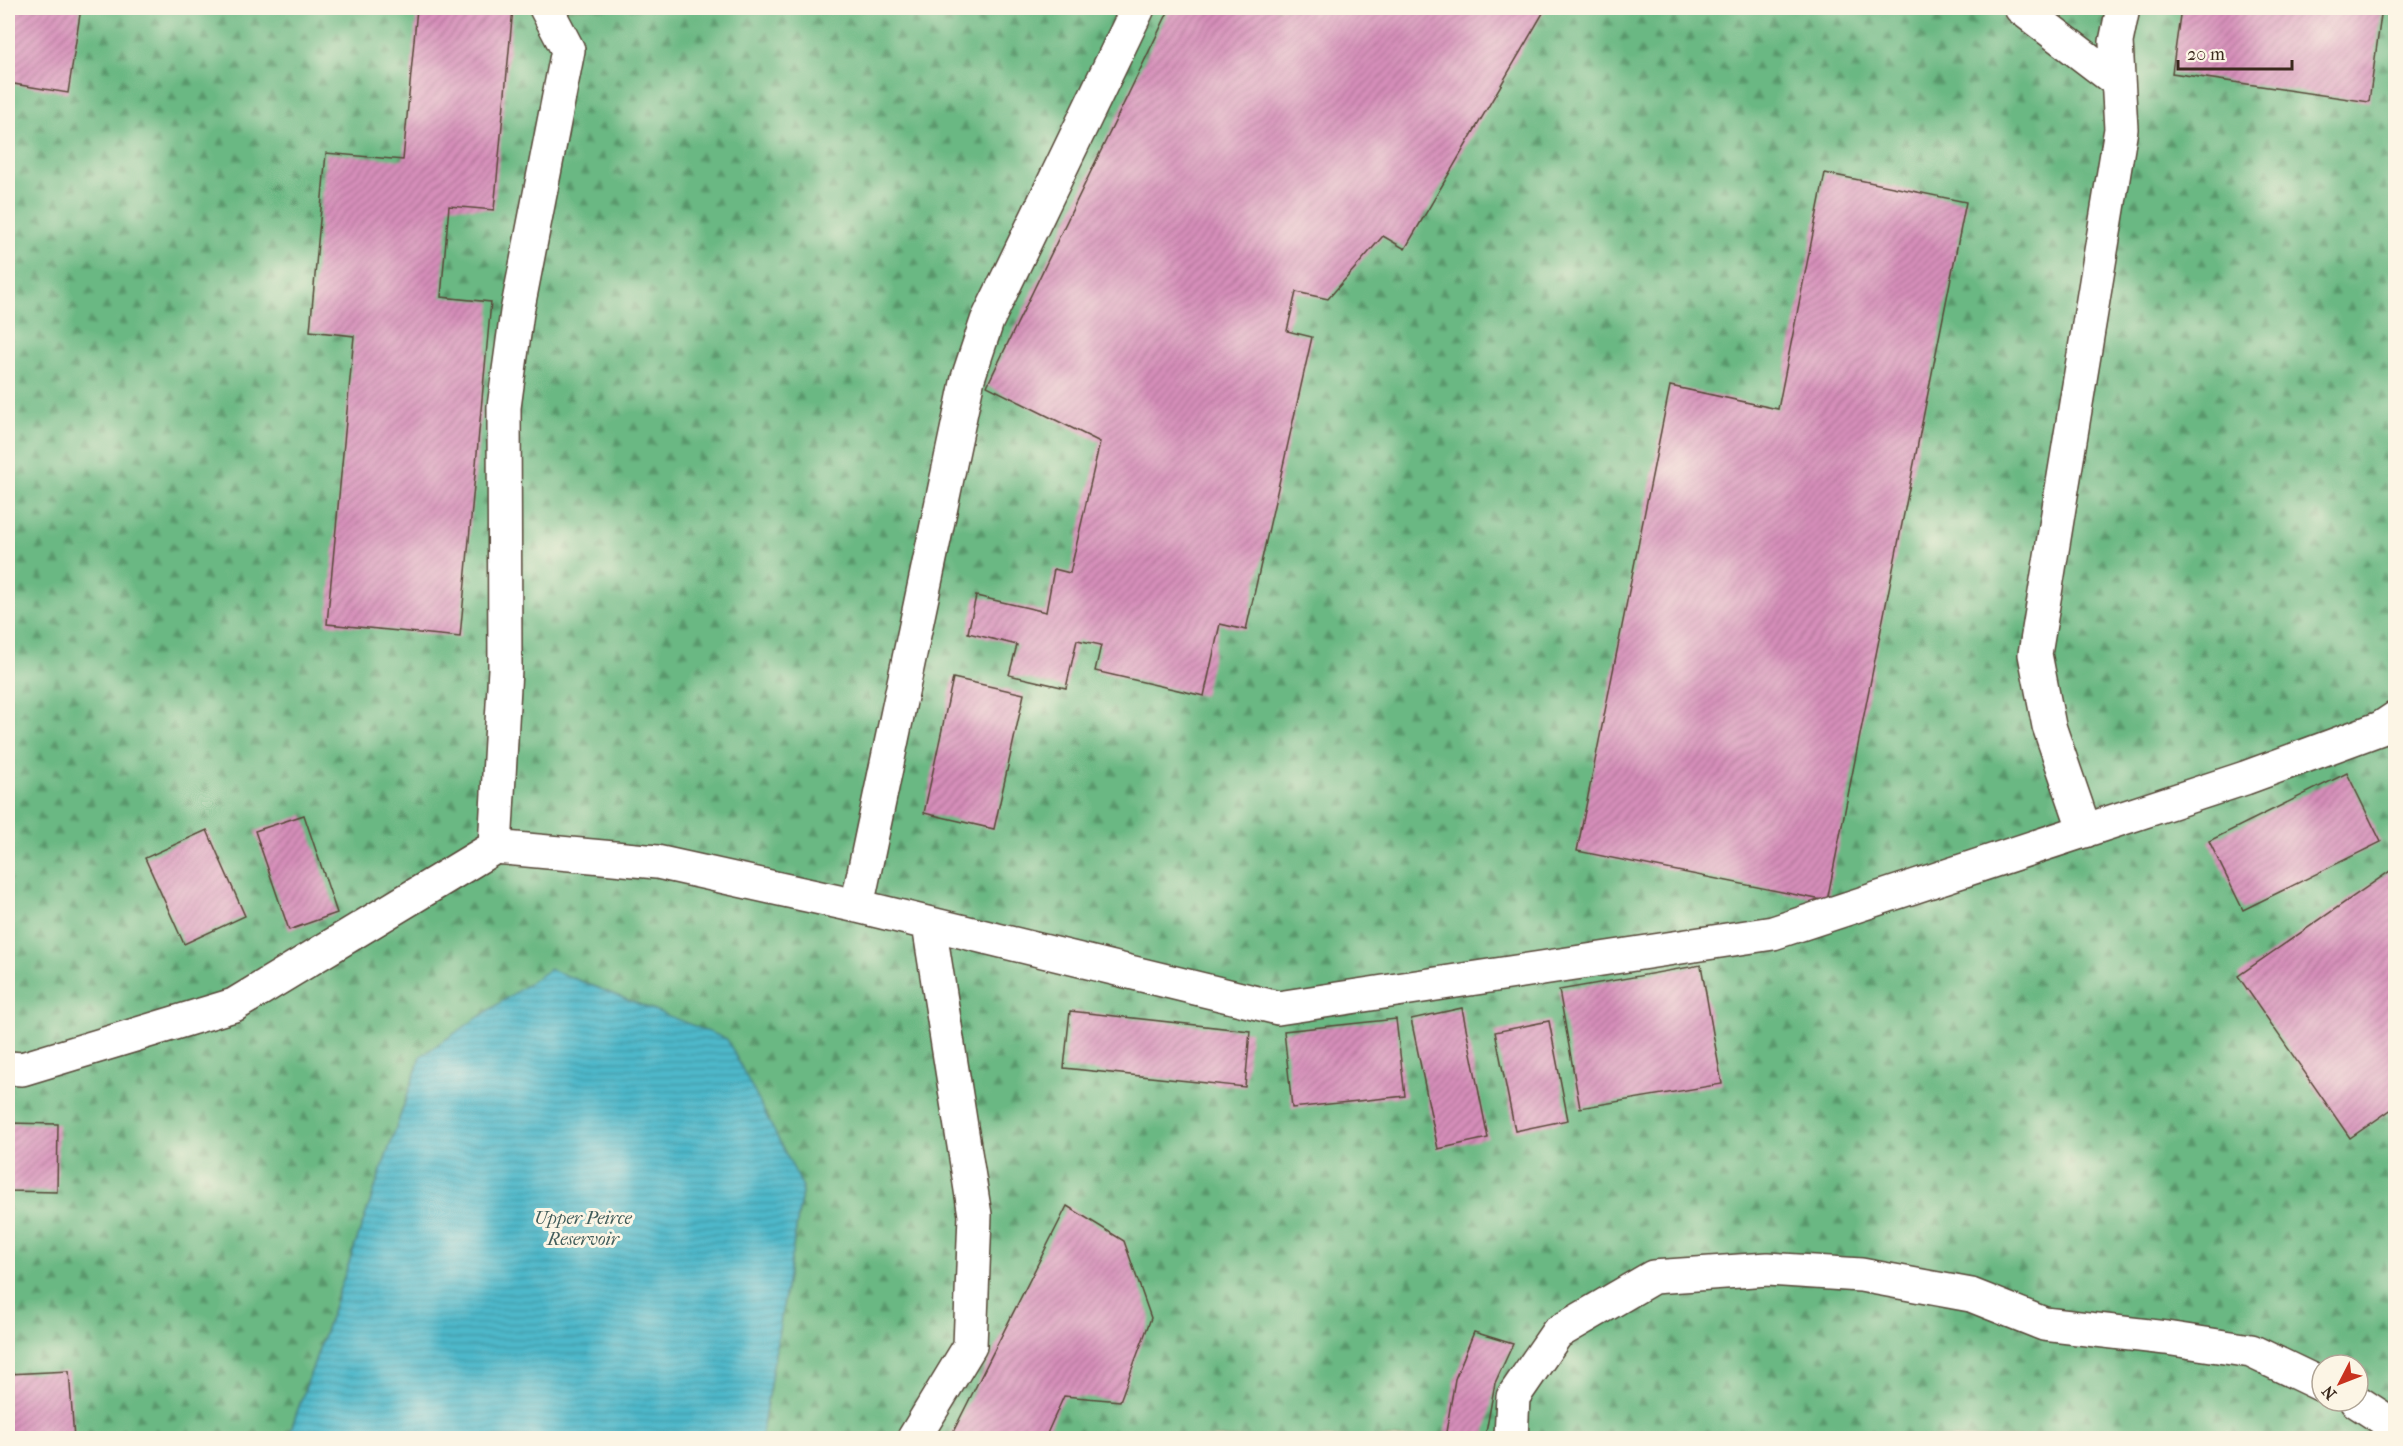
<svg xmlns="http://www.w3.org/2000/svg" width="2403" height="1446" font-family="'IM FELL French Canon',serif">
<style>
.forest{fill:url(#forest-firs);stroke:#527150;stroke-width:1.5;fill-rule:evenodd}
.water{fill:url(#water-rules);stroke:#447174;stroke-width:1.5}
.building{fill:url(#building-hatch)}
.lines{fill:none;stroke-linecap:round;stroke-linejoin:round}
.minor-casing{stroke:#574637;stroke-width:36}
.minor{stroke:#fff;stroke-width:33}
.labels{text-anchor:middle;stroke-width:6;stroke-linejoin:round;paint-order:stroke}
.water-label{font-size:18px;font-style:italic;fill:#415c5a;stroke:#fcf5e5}
</style>
<defs>
<pattern id="forest-firs" width="22" height="20" patternUnits="userSpaceOnUse" patternTransform="scale(1.5)"><rect width="22" height="20" fill="#6ab883"/><path d="M5 1l3.5 6h-7zM16 11l3.5 6h-7z" fill="#58966b"/></pattern>
<pattern id="water-rules" width="6" height="5" patternUnits="userSpaceOnUse" patternTransform="scale(1.5)"><rect width="6" height="5" fill="#4db8ca"/><path d="M0 2.5h6" fill="none" stroke="#4196a3"/></pattern>
<pattern id="building-hatch" width="6" height="6" patternUnits="userSpaceOnUse" patternTransform="scale(1.5)"><rect width="6" height="6" fill="#d68eba"/><path d="M-1 1l2-2M0 6l6-6M5 7l2-2" fill="none" stroke="#af7497"/></pattern>
</defs>
<rect width="100%" height="100%" fill="#fcf5e5"/>
<filter id="ink" filterUnits="userSpaceOnUse"><feTurbulence type="fractalNoise" baseFrequency=".0167" numOctaves="2"/><feDisplacementMap in="SourceGraphic" scale="12" xChannelSelector="R" yChannelSelector="G"/><feConvolveMatrix kernelMatrix="1 2 1 2 8 2 1 2 1" color-interpolation-filters="sRGB"/></filter>
<filter id="wash" filterUnits="userSpaceOnUse"><feTurbulence type="fractalNoise" baseFrequency=".008" numOctaves="4" result="noise"/><feDisplacementMap in="SourceGraphic" scale="24" xChannelSelector="R" yChannelSelector="G"/><feGaussianBlur stdDeviation="1.35" result="paint"/><feColorMatrix in="noise" values="0 0 0 0 0 0 0 0 0 0 0 0 0 0 0 0 0 1.4 0 .05"/><feComposite in="paint" operator="in"/></filter>
<g filter="url(#wash)">
<rect width="100%" height="100%" fill="#f3e3c7"/>
<path class="forest" d="M8,8H2395V1438H1715L1673,1432L1670,1438H761L803,1187L421,1056L288,1438H8ZM2322,1365H2358V1401H2322Z"/>
<path class="water" d="M550,969L727,1039L803,1187L761,1438H288L421,1056Z"/>
<g id="blocks">
<path class="building" d="M8,8H81L68,93L8,83Z
M417,8H513L494,210L449,206L441,297L491,302L460,637L327,624L354,336L310,331L326,153L403,160Z
M1170,8H1546L1405,249L1383,236L1328,299L1296,292L1287,331L1312,337L1246,630L1220,624L1204,696L1095,671L1101,645L1077,640L1066,688L1009,675L1017,645L968,633L976,596L1046,612L1054,569L1070,573L1100,442L987,386Z
M2181,8H2382L2369,102L2172,73Z
M1825,173L1966,202L1827,901L1577,851L1670,386L1778,409Z
M953,678L1024,694L994,829L924,813Z
M2347,773L2381,842L2243,910L2209,841Z
M304,815L337,913L289,930L255,831Z
M207,830L245,916L184,944L145,858Z
M2396,867V1106L2350,1138L2238,976Z
M1701,965L1722,1084L1580,1108L1559,990Z
M1462,1008L1488,1138L1438,1149L1411,1019Z
M1070,1011L1250,1031L1245,1087L1064,1068Z
M1396,1019L1405,1096L1292,1108L1284,1031Z
M1549,1021L1568,1120L1515,1131L1495,1032Z
M8,1123L58,1124L57,1192L8,1191Z
M1067,1206L1124,1241L1151,1318L1120,1401L1064,1396L1045,1438H950Z
M1474,1332L1513,1344L1495,1383L1485,1438H1445L1455,1379Z
M69,1371L74,1438H8V1374Z"/>
</g>
</g>
<g filter="url(#ink)">
<use href="#blocks" fill-opacity="0" stroke="#574637" stroke-width="1.5"/>
<g class="lines">
<defs>
<path id="minor" d="M2021,8L2118,82
M2085,831L2049,726L2035,654L2121,129L2116,42L2123,8
M495,847L505,669L504,407L517,312L568,50L546,8
M857,906L968,378L987,321L1138,8
M8,1068L22,1069L234,1005L495,847L657,862L857,906L1278,1008L1773,933L2245,778L2381,728L2396,718
M2356,1401L2396,1427
M914,1438L970,1346L975,1215L929,925
M1511,1438L1513,1397L1557,1333L1653,1277L1768,1269L1861,1275L1971,1295L2044,1324L2166,1338L2251,1351L2322,1385"/>
</defs>
<use href="#minor" class="minor-casing"/>
<use href="#minor" class="minor"/>
</g>
</g>
<g class="labels">
<g class="water-label">
<text x="583" y="1224">Upper Peirce<tspan x="583" dy="21">Reservoir</tspan></text>
</g>
</g>
<rect width="2403" height="1446" fill="none" stroke="#fcf5e5" stroke-width="30"/>
<g transform="translate(2340 1383) rotate(228)"><circle r="28" fill="#fcf5e5" stroke="#afa495" stroke-width="1.5"/>
<path d="M0-4.5L10 22L0 15L-10 22Z" fill="#c8321e"/>
<text y="-9" font-size="16" font-weight="bold" text-anchor="middle" fill="#3b2a1e">N</text>
</g>
<path d="M2178 60v9h114v-9" fill="none" stroke="#3b2a1e" stroke-width="3"/>
<text x="2187" y="60" font-size="18" fill="#3b2a1e" stroke="#fcf5e5" stroke-width="4.5" paint-order="stroke">20 m</text>
</svg>
